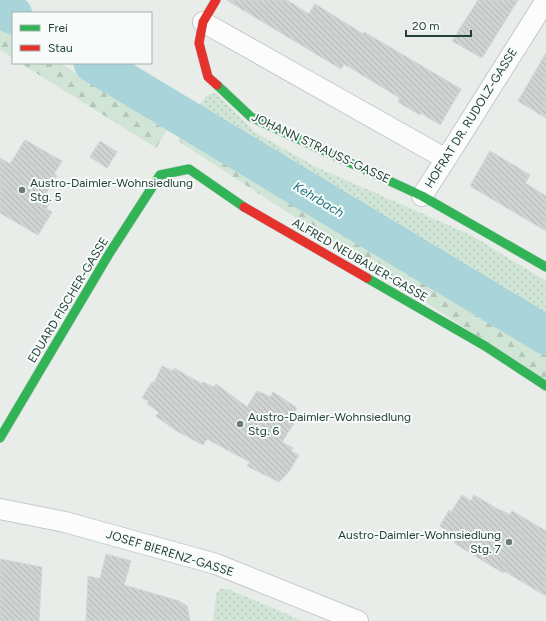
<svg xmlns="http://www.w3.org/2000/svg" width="546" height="621" font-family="Figtree,sans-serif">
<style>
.grass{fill:url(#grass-dots)}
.forest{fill:url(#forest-firs)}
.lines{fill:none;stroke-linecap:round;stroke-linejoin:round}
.river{stroke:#a9d5da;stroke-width:39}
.building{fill:url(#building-back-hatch);stroke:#d1d6d3}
.street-casing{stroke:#c5cac7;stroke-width:22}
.fast-casing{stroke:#c3cbc7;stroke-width:10}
.jam-casing{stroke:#c3cbc7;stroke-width:10}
.street{stroke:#fcfcfc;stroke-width:20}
.fast{stroke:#30b455;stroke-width:9}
.jam{stroke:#e5322d;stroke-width:9}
.poi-dot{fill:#697d77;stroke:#f7fbf9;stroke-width:1.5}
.labels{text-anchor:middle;stroke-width:4;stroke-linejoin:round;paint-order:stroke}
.street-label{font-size:12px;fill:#244139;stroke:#f7fbf9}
.poi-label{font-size:12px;fill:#244139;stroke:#f7fbf9;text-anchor:start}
.water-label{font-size:13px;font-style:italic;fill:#1d717f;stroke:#f7fbf9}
</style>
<defs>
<pattern id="grass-dots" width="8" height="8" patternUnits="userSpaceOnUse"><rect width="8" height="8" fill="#d1e5d7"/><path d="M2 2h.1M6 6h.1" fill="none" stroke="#b3c6b9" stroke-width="1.8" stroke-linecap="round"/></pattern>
<pattern id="forest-firs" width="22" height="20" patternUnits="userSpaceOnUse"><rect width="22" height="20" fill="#d1e5d7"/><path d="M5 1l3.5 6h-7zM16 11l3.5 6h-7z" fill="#b3c6b9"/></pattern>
<pattern id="building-back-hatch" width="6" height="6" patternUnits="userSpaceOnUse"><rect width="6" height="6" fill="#cfd4d2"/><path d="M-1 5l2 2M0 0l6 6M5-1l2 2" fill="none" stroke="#b2b7b5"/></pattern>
</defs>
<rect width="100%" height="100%" fill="#e8edea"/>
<path class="grass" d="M216,93L255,132L314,166L471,235L546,281V317L198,106L207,95Z
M220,589H228L303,621H213L216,594Z"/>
<path class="forest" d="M0,25L13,33V58L0,50Z
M20,63H60L167,130L156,148Z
M187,127L546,347V381L178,141Z"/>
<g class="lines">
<path class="river" d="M0,7L13,15
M93,63L546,335"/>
</g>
<path class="building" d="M228,0H287L309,14L315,4L363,34L364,32L461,89L440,125L421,113L420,115L398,102L400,98L344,64L341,69L228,1Z
M478,0H518L482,58L452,41Z
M546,53V118L518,101Z
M25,140L62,161L54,174L57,176L44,196L51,200L46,209L52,212L38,235L0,213V158L10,164Z
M100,141L117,152L107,168L90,157Z
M490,151L530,175L525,183L546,196V231L470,186Z
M162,366L173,371L174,368L202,384L203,382L214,387L216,384L247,407L257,391L271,397L273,392L297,408L291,418L296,420L282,442L293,448L291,451L299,455L288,473L279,482L247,466L250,462L207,439L203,445L175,430L156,416L159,412L147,404L149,401L142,398L152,382L154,383Z
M462,495L471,501L474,495L501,511V510L510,515L512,511L546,531V596L504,571L503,573L454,543L456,538L440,526L449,510L451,512Z
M106,554L131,561L124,585L179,601L187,606L190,621H86L88,576L100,579Z
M0,559L42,567L39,621H0Z"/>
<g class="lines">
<defs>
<path id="street" d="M203,22L446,159
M422,196L446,159L546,0
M0,509L65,522L216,564L358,621"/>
<path id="fast" d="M217,85L251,117L422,196L546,267
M367,278L485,346L546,386
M0,438L109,254L160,175L189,169L244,207"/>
<path id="jam" d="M216,0L203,22L199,43L208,77L217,85
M244,207L367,278"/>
</defs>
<use href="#street" class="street-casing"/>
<use href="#fast" class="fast-casing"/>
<use href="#jam" class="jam-casing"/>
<use href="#street" class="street"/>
<use href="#fast" class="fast"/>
<use href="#jam" class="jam"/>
</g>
<g class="poi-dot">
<circle cx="22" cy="190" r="4"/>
<circle cx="240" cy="424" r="4"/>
<circle cx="509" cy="542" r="4"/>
</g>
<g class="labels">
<g class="street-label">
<text transform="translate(471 118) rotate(-58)" y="4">HOFRAT DR. RUDOLZ-GASSE</text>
<text transform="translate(321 148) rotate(25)" y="4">JOHANN STRAUSS-GASSE</text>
<text transform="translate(360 260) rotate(30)" y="4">ALFRED NEUBAUER-GASSE</text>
<text transform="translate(68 300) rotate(-59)" y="4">EDUARD FISCHER-GASSE</text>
<text transform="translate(170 553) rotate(17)" y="4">JOSEF BIERENZ-GASSE</text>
</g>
<g class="poi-label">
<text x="30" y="187">Austro-Daimler-Wohnsiedlung<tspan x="30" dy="14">Stg. 5</tspan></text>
<text x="248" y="421">Austro-Daimler-Wohnsiedlung<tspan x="248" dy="14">Stg. 6</tspan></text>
<text x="501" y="539" text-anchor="end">Austro-Daimler-Wohnsiedlung<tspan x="501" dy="14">Stg. 7</tspan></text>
</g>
<g class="water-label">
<text transform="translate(319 199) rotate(31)" y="5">Kehrbach</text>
</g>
</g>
<rect x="12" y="12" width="140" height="52" fill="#f7fbf9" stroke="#a3b1ac"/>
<rect x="20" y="25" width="20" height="6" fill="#30b455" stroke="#a3b1ac"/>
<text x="48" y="32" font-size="12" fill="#244139">Frei</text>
<rect x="20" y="45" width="20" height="6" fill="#e5322d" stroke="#a3b1ac"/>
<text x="48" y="52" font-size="12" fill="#244139">Stau</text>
<path d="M406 30v6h65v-6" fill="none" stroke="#244139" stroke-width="2"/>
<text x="412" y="30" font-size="12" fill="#244139" stroke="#f7fbf9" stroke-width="3" paint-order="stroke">20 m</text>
</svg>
